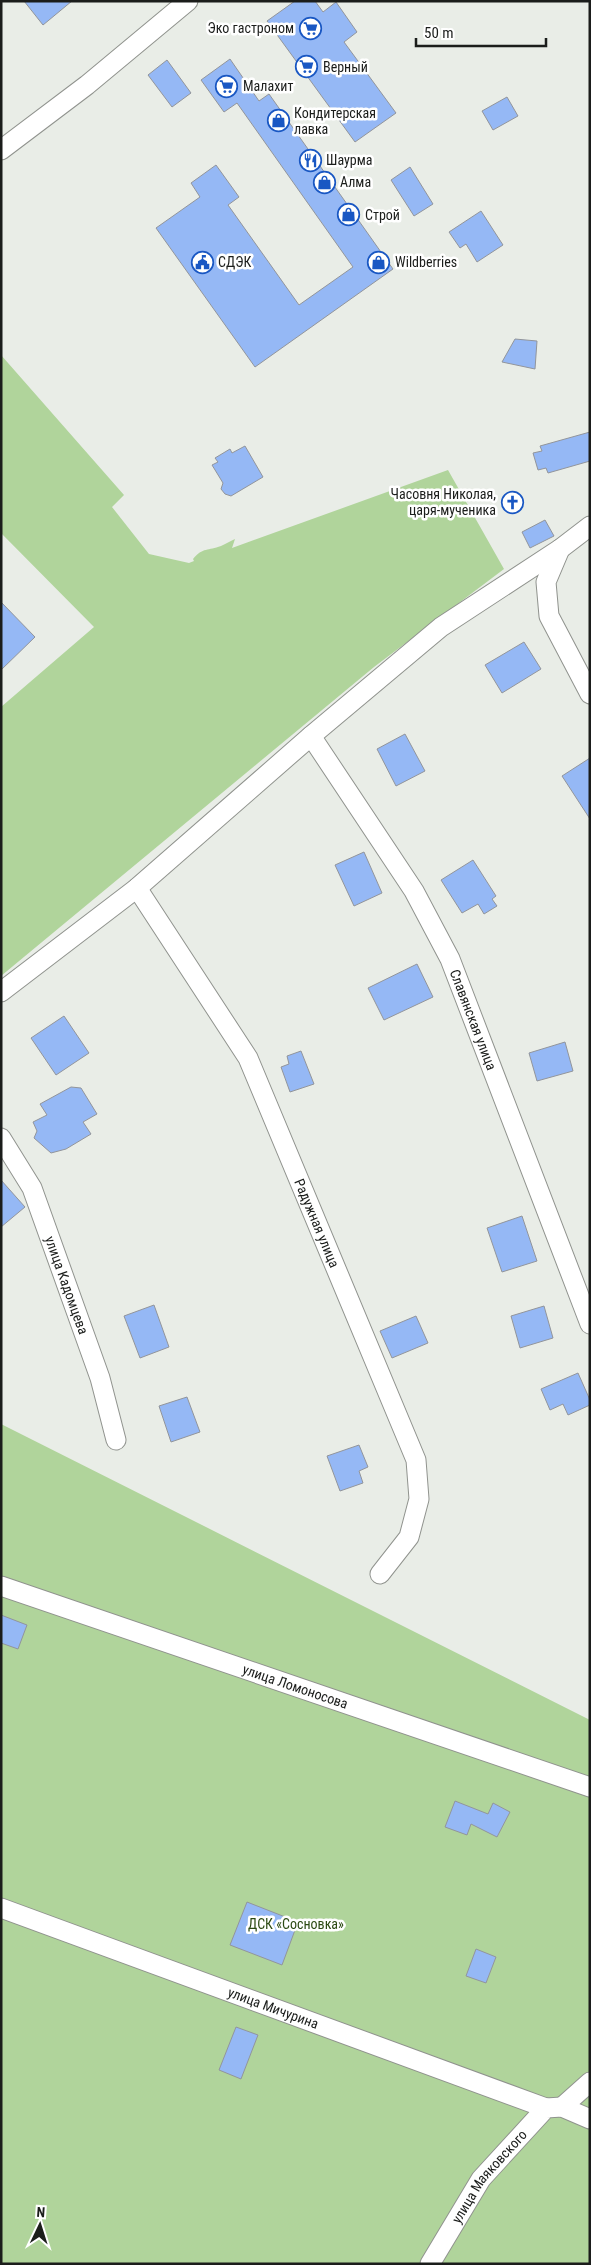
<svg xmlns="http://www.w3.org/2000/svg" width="591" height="2265" font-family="'Roboto Condensed',sans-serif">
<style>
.green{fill:#b0d49b}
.building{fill:#95b8f5;stroke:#92959b}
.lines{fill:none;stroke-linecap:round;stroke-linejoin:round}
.minor-casing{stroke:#90938e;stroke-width:21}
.minor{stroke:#fff;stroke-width:19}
.labels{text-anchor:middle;stroke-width:5;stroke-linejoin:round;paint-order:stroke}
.poi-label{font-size:14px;fill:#1b1d1b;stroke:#fff;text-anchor:start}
.street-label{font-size:14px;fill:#1b1d1b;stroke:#fff}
.park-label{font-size:14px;fill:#2c4a13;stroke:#fff}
</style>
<rect width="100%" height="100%" fill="#e9ede7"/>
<path class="green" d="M1,355L124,495L112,507L149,554L189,563L194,561L193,559C203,547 208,551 221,546C226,544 230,541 235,539L232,548L448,470L504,569L374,667L1,976V707L94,627L1,533Z
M1,1424L590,1720V2264H1Z"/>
<path class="building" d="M24,1H72L43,25Z
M295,1H315L323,12L336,2L357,32L344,42L396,113L355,142L267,21Z
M230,59L259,101L269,94L393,269L255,367L156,228L200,197L191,183L216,165L239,197L228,205L299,305L353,267L237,103L224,112L201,80Z
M167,60L191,93L172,107L148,75Z
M507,97L518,116L493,130L482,111Z
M410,167L433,204L414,216L391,180Z
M481,211L503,245L477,262L466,244L460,248L449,232Z
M515,339L537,341L535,369L502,362Z
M590,432V461L548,473L546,468L538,470L533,453L542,451L540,446Z
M245,446L263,477L231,496L225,494L221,489L223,483L212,465L218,462L215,458L230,449L232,453Z
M545,520L554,536L530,548L522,532Z
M1,602L35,637L1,670Z
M524,642L541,669L502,693L485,665Z
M405,734L425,771L396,786L377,749Z
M590,758V819L562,776Z
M364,852L382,893L354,906L335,865Z
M473,860L496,896L492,899L497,906L484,914L478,904L462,913L441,880Z
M417,964L433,997L384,1020L368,988Z
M64,1016L89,1053L56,1075L31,1038Z
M565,1042L573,1071L537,1081L529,1053Z
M301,1051L314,1084L290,1092L281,1067L289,1064L287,1056Z
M71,1087L81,1088L97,1114L83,1122L91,1134L66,1149L51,1153L34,1138L37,1131L33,1122L47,1115L40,1104Z
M1,1180L25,1207L1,1227Z
M522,1216L537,1261L502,1272L487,1228Z
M154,1305L169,1347L140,1358L124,1316Z
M544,1306L553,1338L520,1348L511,1316Z
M416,1316L428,1343L392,1358L380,1331Z
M578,1373L590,1400V1405L568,1415L563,1404L550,1410L541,1389Z
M187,1397L200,1432L171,1442L159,1406Z
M359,1445L368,1467L359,1471L363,1483L340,1491L327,1456Z
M1,1615L27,1625L18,1649L1,1643Z
M455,1801L488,1814L493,1803L510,1812L497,1837L471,1824L467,1835L445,1827Z
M247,1902L298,1922L282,1965L230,1945Z
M476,1949L496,1957L486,1983L466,1976Z
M236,2027L258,2035L241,2079L219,2070Z"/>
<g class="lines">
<defs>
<g id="minor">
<path d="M1,150L87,85L188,1"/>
<path d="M560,549L546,582L549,616L590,694"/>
<path id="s1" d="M311,736L414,891L450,959L590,1324"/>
<path id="s2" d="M137,888L248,1058L416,1460L419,1499L409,1537L380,1574"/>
<path d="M1,992L137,888L311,736L441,627L560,549L590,526"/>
<path id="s3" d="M1,1138L32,1188L100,1378L116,1440"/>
<path id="s4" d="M1,1586L590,1787"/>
<path id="s5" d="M1,1908L546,2108"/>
<path d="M562,2107L590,2082"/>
<path id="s6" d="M430,2264L481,2179L546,2108L562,2107L590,2119"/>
</g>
</defs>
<use href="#minor" class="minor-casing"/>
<use href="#minor" class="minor"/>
</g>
<defs>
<symbol id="supermarket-ring" viewBox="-11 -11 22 22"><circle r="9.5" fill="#fff" stroke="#1957c3" stroke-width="1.5"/><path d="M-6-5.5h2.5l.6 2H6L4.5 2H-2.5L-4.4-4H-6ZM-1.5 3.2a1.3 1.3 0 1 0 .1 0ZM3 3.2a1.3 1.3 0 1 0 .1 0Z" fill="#1957c3"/></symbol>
<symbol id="shop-ring" viewBox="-11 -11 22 22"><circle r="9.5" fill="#fff" stroke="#1957c3" stroke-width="1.5"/><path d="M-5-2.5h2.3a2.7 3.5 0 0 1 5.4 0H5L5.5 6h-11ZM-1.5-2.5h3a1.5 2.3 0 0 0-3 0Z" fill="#1957c3"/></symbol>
<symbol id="restaurant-ring" viewBox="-11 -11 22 22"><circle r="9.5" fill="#fff" stroke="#1957c3" stroke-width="1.5"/><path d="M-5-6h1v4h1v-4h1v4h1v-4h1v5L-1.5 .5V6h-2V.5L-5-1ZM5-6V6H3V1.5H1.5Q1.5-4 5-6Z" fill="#1957c3"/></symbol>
<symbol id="civic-ring" viewBox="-11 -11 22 22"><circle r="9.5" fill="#fff" stroke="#1957c3" stroke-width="1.5"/><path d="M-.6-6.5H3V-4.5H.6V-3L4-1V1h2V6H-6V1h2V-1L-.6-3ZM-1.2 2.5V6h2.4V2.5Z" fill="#1957c3"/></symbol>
<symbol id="church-ring" viewBox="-11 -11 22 22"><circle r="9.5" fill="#fff" stroke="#1957c3" stroke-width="1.5"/><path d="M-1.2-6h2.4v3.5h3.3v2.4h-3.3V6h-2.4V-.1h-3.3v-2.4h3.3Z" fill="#1957c3"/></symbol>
</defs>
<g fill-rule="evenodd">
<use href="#supermarket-ring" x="298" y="16" width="25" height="25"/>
<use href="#supermarket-ring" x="294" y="54" width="25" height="25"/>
<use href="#supermarket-ring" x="214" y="74" width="25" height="25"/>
<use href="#shop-ring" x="266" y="108" width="25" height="25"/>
<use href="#restaurant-ring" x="298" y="148" width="25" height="25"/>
<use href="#shop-ring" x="312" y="170" width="25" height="25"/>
<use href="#shop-ring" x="336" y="202" width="25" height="25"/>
<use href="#civic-ring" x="190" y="250" width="25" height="25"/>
<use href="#shop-ring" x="366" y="250" width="25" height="25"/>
<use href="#church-ring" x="500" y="490" width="25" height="25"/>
</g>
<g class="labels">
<g class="poi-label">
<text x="294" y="33" text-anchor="end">Эко гастроном</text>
<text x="323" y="72">Верный</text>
<text x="243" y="91">Малахит</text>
<text x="294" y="118">Кондитерская<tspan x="294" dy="16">лавка</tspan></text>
<text x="326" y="165">Шаурма</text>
<text x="340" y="187">Алма</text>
<text x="365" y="220">Строй</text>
<text x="218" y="267">СДЭК</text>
<text x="395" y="267">Wildberries</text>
<text x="496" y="499" text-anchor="end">Часовня Николая,<tspan x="496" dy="16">царя-мученика</tspan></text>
</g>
<g class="street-label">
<text dy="5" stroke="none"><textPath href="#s1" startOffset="328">Славянская улица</textPath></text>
<text dy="5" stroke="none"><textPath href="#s2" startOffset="382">Радужная улица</textPath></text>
<text dy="5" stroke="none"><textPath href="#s3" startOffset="162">улица Кадомцева</textPath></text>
<text dy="5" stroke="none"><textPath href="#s4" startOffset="311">улица Ломоносова</textPath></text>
<text dy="5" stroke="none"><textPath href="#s5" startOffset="290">улица Мичурина</textPath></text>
<text dy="5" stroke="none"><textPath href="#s6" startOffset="106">улица Маяковского</textPath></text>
</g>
<g class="park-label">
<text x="296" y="1929">ДСК «Сосновка»</text>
</g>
</g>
<rect width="591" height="2265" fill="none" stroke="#1b1d1b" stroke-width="5"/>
<g transform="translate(40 2225) rotate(4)" stroke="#ffffff" stroke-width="4" paint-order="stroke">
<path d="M0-4L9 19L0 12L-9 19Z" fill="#1b1d1b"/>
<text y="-8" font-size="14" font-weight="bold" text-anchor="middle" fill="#1b1d1b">N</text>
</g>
<path d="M416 38v8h130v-8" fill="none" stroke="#1b1d1b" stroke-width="2.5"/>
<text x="424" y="38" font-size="15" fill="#1b1d1b" stroke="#ffffff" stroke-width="4" paint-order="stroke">50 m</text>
</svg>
